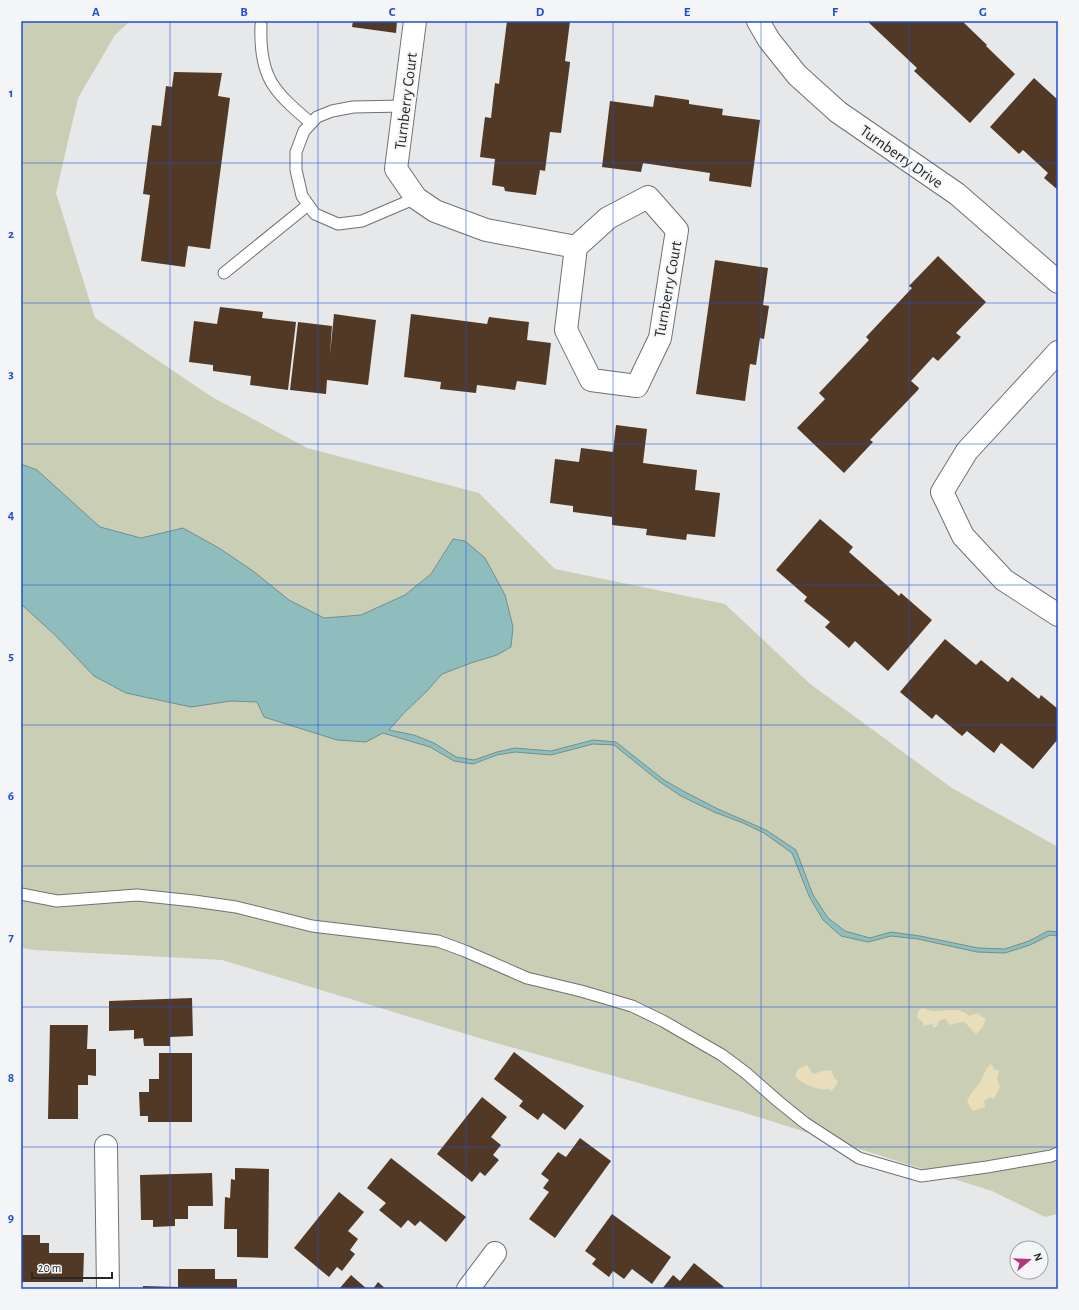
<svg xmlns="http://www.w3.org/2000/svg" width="1079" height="1310" font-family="'Alegreya Sans',sans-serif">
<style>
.green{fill:#caceb5}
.sand{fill:#e8deb9}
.water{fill:#8fbcbc;stroke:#709090}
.building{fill:#523925}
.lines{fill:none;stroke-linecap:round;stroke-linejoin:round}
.service-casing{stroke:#6f7173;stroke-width:13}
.minor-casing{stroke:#6f7173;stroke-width:24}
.service{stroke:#fff;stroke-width:11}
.minor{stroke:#fff;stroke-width:22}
.grid{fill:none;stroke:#1d4ed8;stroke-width:1;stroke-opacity:0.55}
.labels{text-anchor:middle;stroke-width:4;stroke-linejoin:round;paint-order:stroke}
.street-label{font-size:16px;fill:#282829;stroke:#f3f5f7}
.neatline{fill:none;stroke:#1d4ed8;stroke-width:1.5}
.grid-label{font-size:13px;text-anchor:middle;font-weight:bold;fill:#1d4ed8}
</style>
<rect width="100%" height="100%" fill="#e6e8ea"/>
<path class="green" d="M21,21H130L115,35L78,98L56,193L95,318L212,397L307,448L479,493L555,569L725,604L809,683L952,788L1058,847V1214L1045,1217L992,1191L742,1112L489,1041L222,960L34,950L21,948Z"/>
<path class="sand" d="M922,1008C926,1009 931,1011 935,1011C946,1011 961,1007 969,1016L978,1013L982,1017L986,1018L983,1027L976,1034C963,1023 969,1019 951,1025L948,1023L946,1019C941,1020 938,1020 938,1025L934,1028L932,1024L924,1026L922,1021L917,1018L918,1012Z
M991,1064L995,1070H999L997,1079L1000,1086C999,1090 996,1097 992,1099L991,1097L984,1101L985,1107L973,1111L970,1107L967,1101C970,1094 975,1089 979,1084C984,1077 984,1069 991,1064Z
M807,1065L813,1074L823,1071L831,1070L834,1078L838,1081L836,1086L830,1092V1089C826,1089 823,1090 820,1089C811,1087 801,1083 795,1076L798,1069Z"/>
<path class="water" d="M21,464L37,470L100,527L141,538L183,528L219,548L253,571L289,600L324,618L361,615L405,595L431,574L453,539L465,541L485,558L505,595L513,627L511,647L497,655L471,663L442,674L427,691L403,714L389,730L414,735L434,743L456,757L474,760L497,752L515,748L551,751L593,740L616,742L664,780L685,792L718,809L766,830L796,850L813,895L828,918L845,931L870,938L891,932L920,936L978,948L1005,949L1029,941L1048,931L1058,932V936L1050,935L1030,945L1005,953L977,952L918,939L891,936L868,942L841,936L823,920L809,896L792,853L764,833L743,823L714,812L681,796L660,782L614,745L593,744L551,755L515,752L497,755L473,764L454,761L430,747L383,733L366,742L337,740L264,717L257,702L231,701L191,707L126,693L94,676L56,636L21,604Z"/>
<path class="building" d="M353,21H397L396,33L352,27Z
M507,21H570L565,61L570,62V63L561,133L550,132L545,171L540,170L536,195L505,191L504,187L492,185L495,159L480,157L485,117L491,118L495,83L499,84Z
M867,21H962L987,45L986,46L1015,74L970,123L914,71L917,68Z
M174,72L222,73L218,96L230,98L210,249L188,246L185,267L141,261L150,195L143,194L152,125L161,126L166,86L172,87Z
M1034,78L1058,100V190L1044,178L1048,173L1023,150L1019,154L990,127Z
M655,95L689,100V104L723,109L722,115L760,120L751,187L709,181L710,173L643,163L641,172L602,167L610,101L653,107Z
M938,256L986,302L956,333L961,337L938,361L933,357L911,381L919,388L918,390L870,440L873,442L844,473L797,428L825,399L819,393L869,340L866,337L912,288L909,286Z
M715,260L768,268L763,305L769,306L764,339L760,338L756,365L750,364L745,401L696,394Z
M220,307L263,312L262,318L296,322L288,390L250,385L251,376L213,371V365L189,362L194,321L217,324Z
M334,314L376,320L368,385L327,380L326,394L290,390L298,322L332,326L330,355Z
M411,314L487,324L489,317L529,322L527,340L551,343L546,385L517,381L515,390L477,385L476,393L440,389L441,382L404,377Z
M616,425L647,429L643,463L697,470L695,490L720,493L715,537L687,534L686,540L646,535L647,529L612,525V517L573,512V506L550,503L555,459L579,462L581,448L613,452Z
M820,519L853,547L849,552L899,596L901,593L932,620L888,671L855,641L849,648L825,627L830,622L804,601L807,597L776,570Z
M945,639L976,665L981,660L1008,682L1012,677L1039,699L1041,695L1058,709V739L1033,769L1001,743L994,753L967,731L962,736L936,714L932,719L900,692Z
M192,998L193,1036L170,1037V1046H144L143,1038L134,1039V1030L109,1031V1001Z
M50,1025H88L87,1049H96V1076L88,1075V1085H78V1119H48Z
M514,1052L584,1106L565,1130L543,1113L538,1120L519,1106L523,1101L494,1079Z
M159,1053H192V1122H148V1116H140L139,1092H149V1079H159Z
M482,1097L507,1117L491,1137L501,1145L493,1155L499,1160L485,1176L480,1172L472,1182L437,1154Z
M580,1138L611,1161L555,1238L529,1219L549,1192L543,1188L549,1180L541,1174L558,1152L566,1157Z
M391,1158L466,1217L446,1242L420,1221L415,1226L408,1220L401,1228L379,1210L386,1203L367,1188Z
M235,1168L269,1169L268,1258L237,1257V1229H224L225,1197L230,1198L231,1179L235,1180Z
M212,1173L213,1206H188V1219H175V1226L153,1227V1220H141L140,1175Z
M339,1192L364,1212L348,1231L358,1239L350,1250L355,1254L342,1271L337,1267L329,1277L294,1248Z
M612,1214L671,1257L652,1284L632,1269L624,1279L613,1271L609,1277L592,1264L596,1259L585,1251Z
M21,1235H40V1243H49V1253H84L83,1282H21Z
M694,1263L724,1287L723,1289H662L673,1275L680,1281Z
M178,1269H215V1279H237V1289H143V1286L178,1287Z
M351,1275L367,1289H339Z
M378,1282L386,1289H373Z"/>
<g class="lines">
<defs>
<path id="service" d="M261,25C259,77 273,91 311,123
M404,106L353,107L332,111L317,117L304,131L296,152V170L302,196L315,214L338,224L362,221L416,198
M224,273L308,205
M21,894L57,901L137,895L194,901L236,907L312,926L438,941L465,951L527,978L581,991L632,1006L663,1021L722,1055L746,1073L779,1102L805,1123L859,1158L921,1176L987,1167L1051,1156L1058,1153"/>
<path id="minor" d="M415,21L396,169L416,198L435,211L486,230L576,247
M758,21L769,40L797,75L838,112L957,194L1058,282
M648,197L677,230L660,338L637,386L591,380L566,330L576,247L608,218Z
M1058,352L967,451L942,492L963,536L1004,580L1058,615
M106,1146L108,1289
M468,1289L495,1253"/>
</defs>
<use href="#service" class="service-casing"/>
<use href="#minor" class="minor-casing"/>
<use href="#service" class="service"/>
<use href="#minor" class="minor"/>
</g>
<path class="grid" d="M170,21V1289M318,21V1289M466,21V1289M613,21V1289M761,21V1289M909,21V1289M21,163H1058M21,303H1058M21,444H1058M21,585H1058M21,725H1058M21,866H1058M21,1007H1058M21,1147H1058"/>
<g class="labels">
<g class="street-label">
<text transform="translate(405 101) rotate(-83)" y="6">Turnberry Court</text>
<text transform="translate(902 156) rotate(35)" y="6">Turnberry Drive</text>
<text transform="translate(667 289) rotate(-80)" y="6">Turnberry Court</text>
</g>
</g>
<rect width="1079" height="1310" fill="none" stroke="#f3f5f7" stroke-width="44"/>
<g transform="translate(1029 1260) rotate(71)"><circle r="19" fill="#f3f5f7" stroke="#a2a3a5"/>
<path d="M0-3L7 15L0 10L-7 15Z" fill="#b8347a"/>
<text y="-6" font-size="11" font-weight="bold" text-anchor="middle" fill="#282829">N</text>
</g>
<path d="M32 1272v6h80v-6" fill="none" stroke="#282829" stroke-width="2"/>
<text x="38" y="1272" font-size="12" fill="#282829" stroke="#f3f5f7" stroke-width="3" paint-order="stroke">20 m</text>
<rect x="22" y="22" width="1035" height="1266" class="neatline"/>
<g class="grid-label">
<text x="96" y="16">A</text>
<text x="244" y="16">B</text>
<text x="392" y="16">C</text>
<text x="540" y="16">D</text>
<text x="687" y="16">E</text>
<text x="835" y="16">F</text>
<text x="983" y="16">G</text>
<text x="11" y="97">1</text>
<text x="11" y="238">2</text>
<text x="11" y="378">3</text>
<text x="11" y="519">4</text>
<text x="11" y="660">5</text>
<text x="11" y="800">6</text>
<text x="11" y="941">7</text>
<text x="11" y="1082">8</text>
<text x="11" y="1222">9</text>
</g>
</svg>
